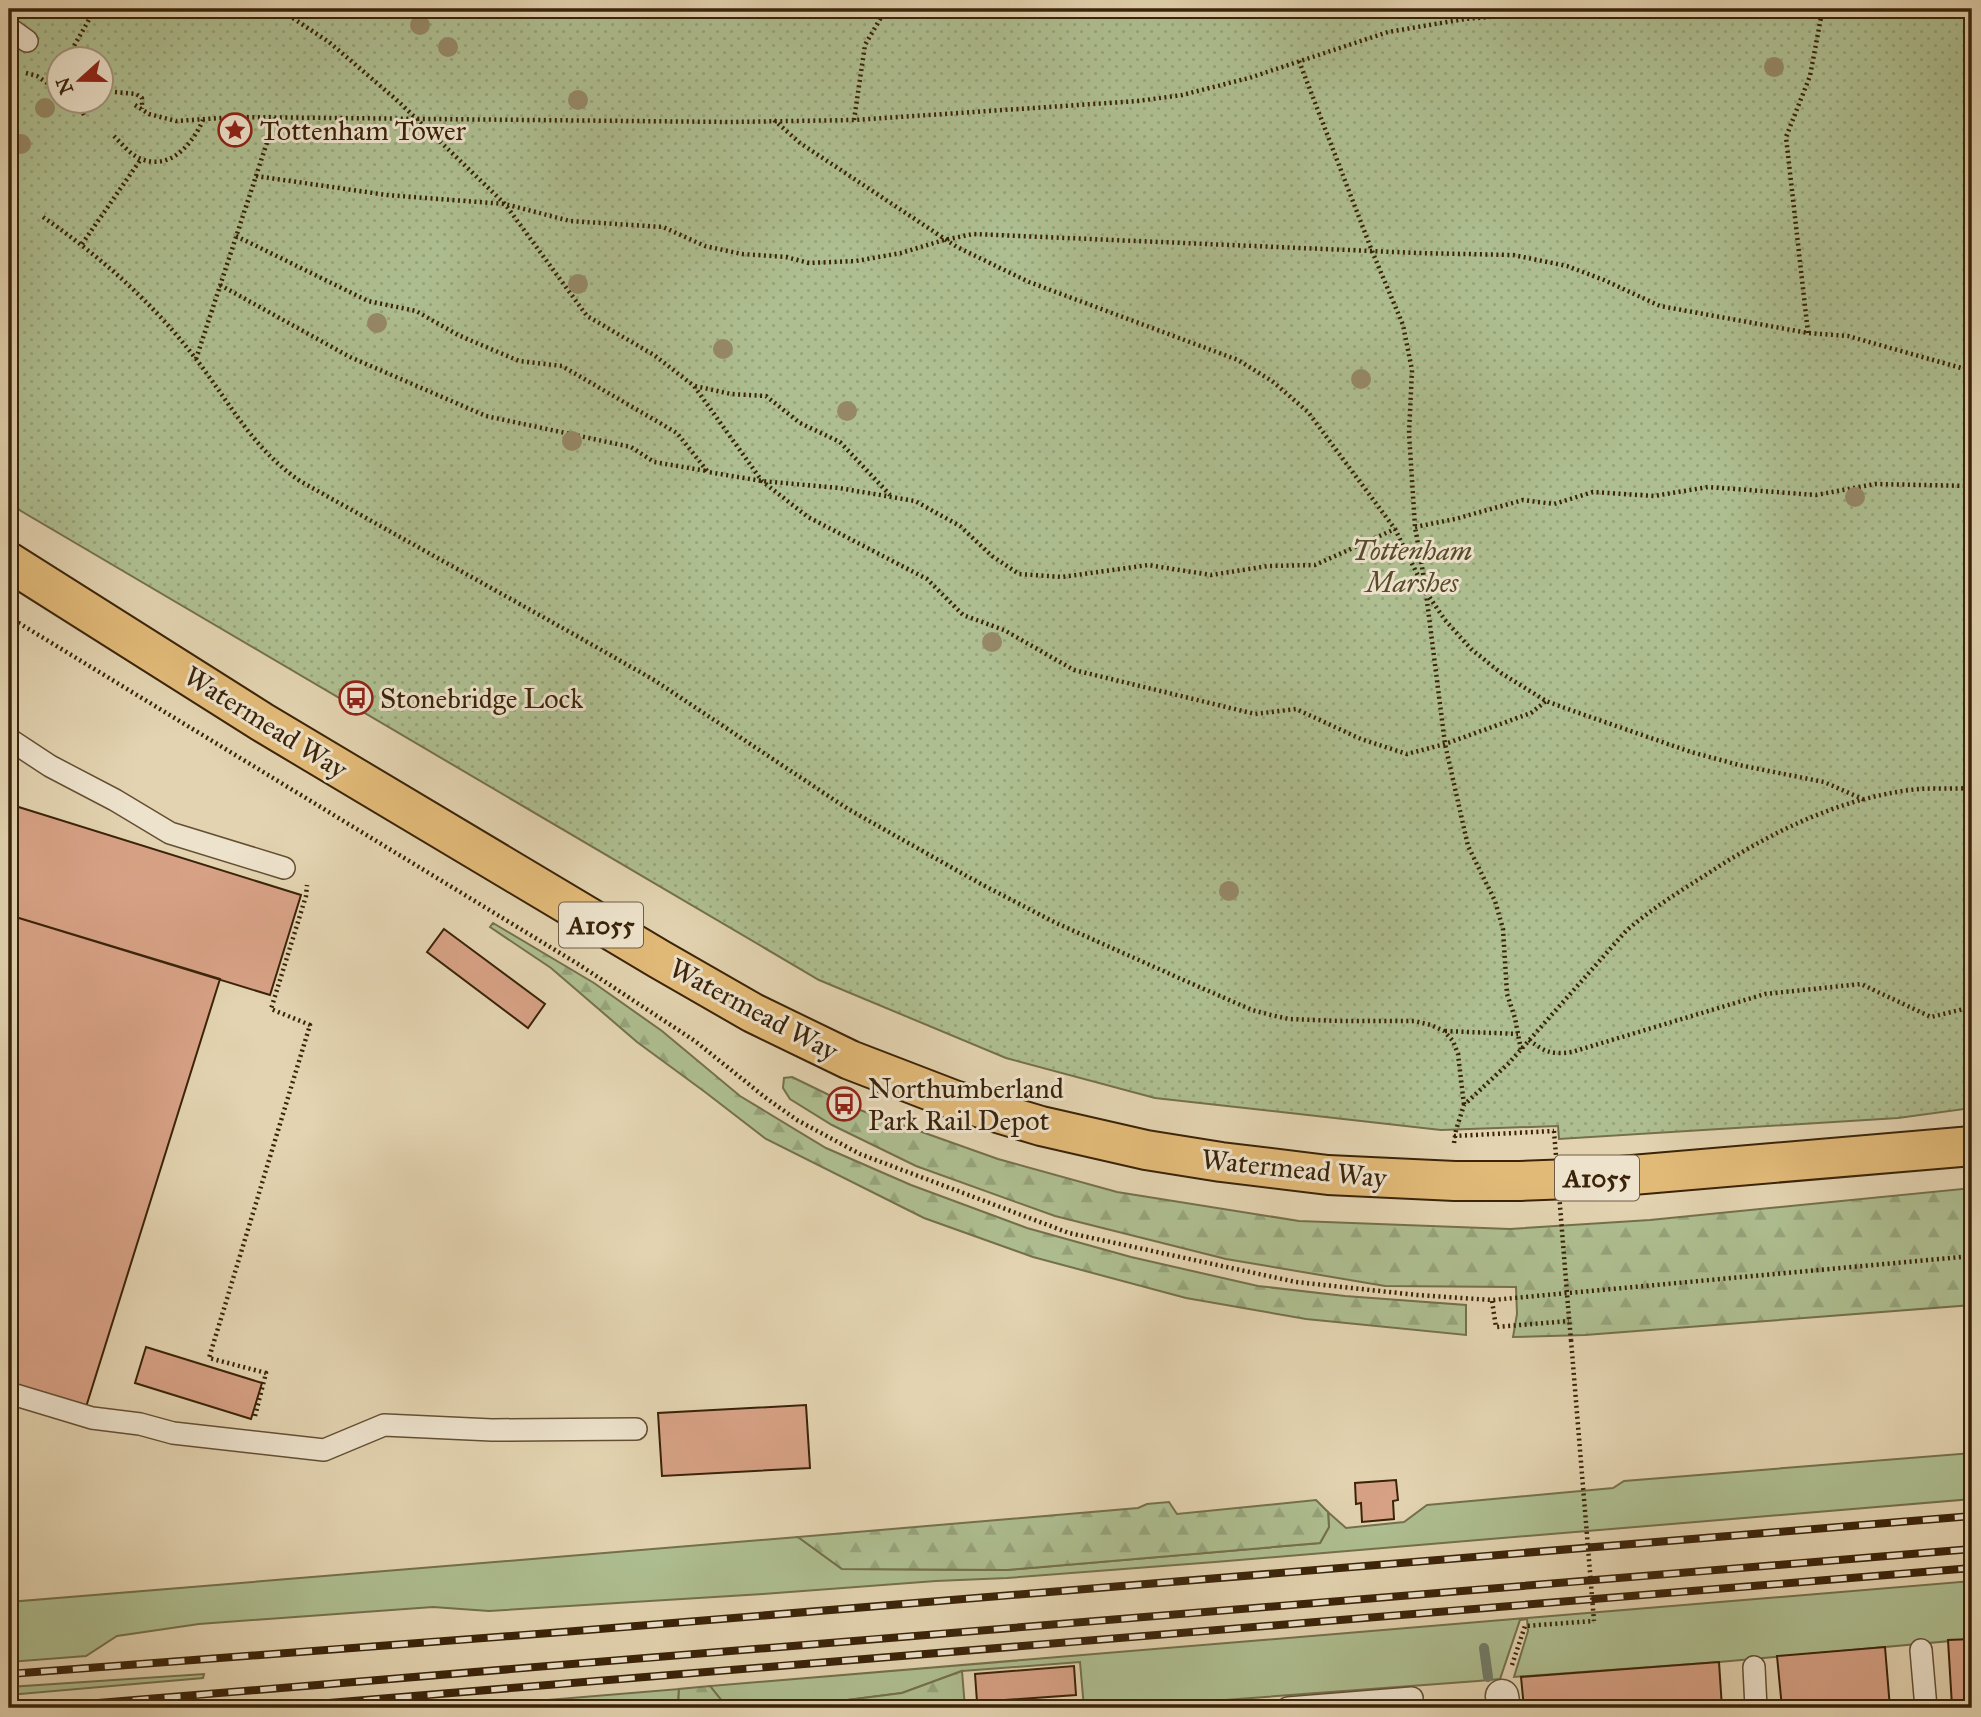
<svg xmlns="http://www.w3.org/2000/svg" width="1981" height="1717" font-family="'IM FELL Great Primer',serif">
<style>
.grass{fill:#aebe90;stroke:#74704c;stroke-width:2}
.forest{fill:url(#forest-firs);stroke:#74704c;stroke-width:2}
.park{fill:url(#park-dots);stroke:#74704c;stroke-width:2;fill-rule:evenodd}
.lines{fill:none;stroke-linecap:round;stroke-linejoin:round}
.stream{stroke:#717c68;stroke-width:10}
.building{fill:#d7a185;stroke:#3a2309;stroke-width:2}
.service-casing{stroke:#644f33;stroke-width:24}
.pedestrian-casing{stroke:#644f33;stroke-width:35}
.primary-casing{stroke:#3a2309;stroke-width:42}
.path{stroke:#3a2309;stroke-width:4.5;stroke-dasharray:2 3.5;stroke-linecap:butt}
.service{stroke:#ede2cc;stroke-width:21}
.pedestrian{stroke:#ede2cc;stroke-width:32}
.primary{stroke:#e2ba78;stroke-width:38}
.rail-casing{stroke:#3a2309;stroke-width:8}
.rail{stroke:#ede2cc;stroke-width:5;stroke-dasharray:16;stroke-linecap:butt}
.path-bridge{stroke:#3a2309;stroke-width:4.5;stroke-dasharray:2 3.5;stroke-linecap:butt}
.tree{fill:#968867}
.labels{text-anchor:middle;stroke-width:6;stroke-linejoin:round;paint-order:stroke}
.shield{fill:#ede2cc;stroke:#705c44;stroke-width:2}
.shield-label{font-size:26px;font-weight:bold;fill:#3a2309}
.poi-label{font-size:28px;fill:#3a2309;stroke:#ede2cc;text-anchor:start}
.park-label{font-size:28px;font-style:italic;fill:#574a2b;stroke:#ede2cc}
.street-label{font-size:28px;fill:#3a2309;stroke:#ede2cc}
</style>
<defs>
<pattern id="forest-firs" width="22" height="20" patternUnits="userSpaceOnUse" patternTransform="scale(1.75)"><rect width="22" height="20" fill="#aebe90"/><path d="M5 1l3.5 6h-7zM16 11l3.5 6h-7z" fill="#96a37b"/></pattern>
<pattern id="park-dots" width="8" height="8" patternUnits="userSpaceOnUse" patternTransform="scale(1.75)"><rect width="8" height="8" fill="#aebe90"/><path d="M2 2h.1M6 6h.1" fill="none" stroke="#96a37b" stroke-width="1.8" stroke-linecap="round"/></pattern>
</defs>
<rect width="100%" height="100%" fill="#e3d3b0"/>
<filter id="stains"><feTurbulence type="fractalNoise" baseFrequency=".00286" numOctaves="4"/><feColorMatrix values="0 0 0 0 .2 0 0 0 0 .09 0 0 0 0 .02 0 0 0 .5 -.17"/></filter>
<radialGradient id="worn" r=".72"><stop offset=".6" stop-color="#630" stop-opacity="0"/><stop offset="1" stop-color="#630" stop-opacity=".3"/></radialGradient>
<path class="grass" d="M1972,1453V1499L1215,1562L1007,1578L936,1581L763,1594L489,1611L433,1607L199,1624L117,1636L86,1656L9,1662V1602L798,1537L842,1569L1007,1570L1320,1543L1329,1527L1328,1512L1346,1528L1404,1522L1427,1505L1613,1488L1624,1481Z
M1972,1581V1639L1719,1662L1514,1677L1528,1631L1527,1619L1520,1620L1500,1679L1478,1681L1118,1708H1084L1080,1662L962,1671L902,1693L816,1704L726,1706L710,1686Z
M204,1674L203,1678L9,1695V1687Z
M679,1689L678,1708H451Z"/>
<path class="forest" d="M493,923L594,983L662,1031L740,1096L826,1148L911,1185L1027,1228L1131,1257L1258,1286L1345,1296L1466,1305V1335L1306,1319L1186,1298L1033,1257L924,1218L766,1139L705,1092L637,1042L551,968L490,927Z
M792,1077L860,1110L998,1159L1117,1192L1299,1221L1510,1229L1650,1220L1972,1188V1305L1585,1335L1513,1337L1517,1314L1516,1287L1385,1286L1226,1259L1055,1216L916,1166L832,1125L790,1099L783,1088L784,1078Z
M1316,1500L1328,1512L1329,1527L1320,1543L1007,1570L842,1569L798,1537L1138,1508L1147,1504L1169,1502L1177,1514Z
M962,1671L965,1708H678L679,1689L710,1686L726,1706L816,1704L902,1693Z"/>
<path class="park" d="M9,9H1972V1108L1898,1118L1559,1139L1558,1126L1441,1130L1155,1098L1006,1058L819,980L21,511L9,502ZM60,60H102V102H60Z"/>
<g class="lines">
<path class="stream" d="M1484,1648L1488,1677"/>
</g>
<path class="building" d="M9,804L301,895L270,995L9,915Z
M9,915L220,979L86,1407L9,1383Z
M444,929L545,1004L528,1028L427,952Z
M146,1347L262,1383L251,1419L135,1383Z
M806,1405L810,1468L662,1476L658,1413Z
M1396,1480L1398,1500L1393,1501L1394,1519L1362,1522L1361,1503L1356,1504L1355,1483Z
M1972,1639V1705L1952,1706L1948,1640Z
M1885,1647L1890,1708H1782L1777,1656Z
M1719,1662L1722,1708H1524L1521,1677Z
M1074,1666L1076,1695L977,1702L975,1674Z"/>
<g class="lines">
<defs>
<path id="service" d="M9,28L27,41
M9,739L50,766L115,800L170,833L284,868
M9,1393L92,1418L140,1424L173,1433L324,1450L384,1425L492,1430L636,1429
M1921,1650L1926,1708
M1754,1667L1756,1708
M1288,1708L1412,1698"/>
<path id="pedestrian" d="M1502,1696L1504,1708"/>
<path id="primary" d="M9,562L262,722L659,959L753,1013L850,1060L954,1100L1041,1126L1146,1150L1221,1162L1328,1175L1455,1181H1520L1597,1178L1972,1146"/>
</defs>
<use href="#service" class="service-casing"/>
<use href="#pedestrian" class="pedestrian-casing"/>
<use href="#primary" class="primary-casing"/>
<path class="path" d="M279,9L329,42L399,102L505,204L587,316L654,355L694,386L762,481L808,517L927,579L963,615L1004,630L1074,670L1255,714L1296,709L1361,739L1407,754L1445,744L1531,713L1546,701
M66,60L95,9
M1299,61L1372,251L1403,325L1412,370L1409,433L1415,527L1425,584
M26,73L37,76L60,92
M115,92L136,94L142,98V109
M72,102L80,107L85,117
M135,105L149,114L176,121L235,117L730,122L854,120L1138,101L1182,95L1249,78L1388,32L1465,19L1524,14L1667,10L1972,15
M774,120L800,143L957,247L1029,282L1238,360L1272,381L1308,412L1395,529L1426,592L1445,620L1471,649L1501,673L1546,701L1576,712L1691,752L1739,765L1824,782L1865,800
M854,120L865,45L886,9
M114,136C122,144 130,154 139,158C169,172 192,145 203,120
M256,176L387,195L505,204L570,221L663,227L705,246L742,254L786,257L809,263L856,261L901,253L944,240L973,234L1418,253L1513,255L1567,266L1604,280L1660,306L1808,333L1848,336L1972,371
M43,217C101,257 153,303 196,359C230,403 253,449 300,481L568,631L654,680L848,809L981,884L1056,923L1188,982L1252,1010L1271,1015L1289,1019L1340,1021H1414L1431,1025L1444,1031L1453,1041L1458,1054L1464,1105
M236,236L368,301L416,311L458,335L519,361L562,366L677,433L708,472L762,481L839,488L915,501L960,526L992,556L1019,574L1062,577L1148,565L1211,575L1268,566L1315,565L1395,529
M82,244L141,159
M220,285L350,357L486,416L631,447L654,462L707,471
M1808,333L1786,137L1810,76L1822,12
M196,359L275,118
M695,386L731,394L766,396L800,423L840,442L890,495
M1415,527L1455,519L1523,500L1554,504L1593,492L1654,496L1708,487L1816,495L1875,484L1972,486
M1426,593L1445,744L1468,846L1495,901L1503,929L1507,994L1515,1018L1521,1050
M9,617L578,964L695,1041L766,1098L797,1120L860,1154L1069,1233L1296,1282L1417,1295L1492,1300L1972,1256
M1445,1031L1518,1034
M1529,1040C1545,1052 1552,1055 1572,1052L1765,994L1861,984L1931,1017L1972,1007
M1454,1136L1554,1131
M1454,1143L1456,1130L1464,1105L1509,1063L1626,931C1650,910 1677,893 1704,876C1769,833 1840,797 1919,789C1936,788 1955,789 1972,788
M1492,1301L1496,1327L1569,1321
M1568,1306L1571,1340
M255,1416L266,1373L209,1358L310,1025L271,1009L306,896L307,885
M1512,1665L1525,1626L1594,1621"/>
<use href="#service" class="service"/>
<use href="#pedestrian" class="pedestrian"/>
<use href="#primary" class="primary"/>
<defs>
<path id="rail" d="M9,1674L563,1632L1972,1516
M37,1708L1972,1549
M268,1708L1972,1568"/>
</defs>
<use href="#rail" class="rail-casing"/>
<use href="#rail" class="rail"/>
<path class="path-bridge" d="M1554,1131L1568,1306
M1571,1340L1594,1621"/>
</g>
<g class="tree">
<circle cx="420" cy="25" r="10"/>
<circle cx="448" cy="47" r="10"/>
<circle cx="1774" cy="67" r="10"/>
<circle cx="578" cy="100" r="10"/>
<circle cx="45" cy="108" r="10"/>
<circle cx="21" cy="144" r="10"/>
<circle cx="578" cy="284" r="10"/>
<circle cx="377" cy="323" r="10"/>
<circle cx="723" cy="349" r="10"/>
<circle cx="1361" cy="379" r="10"/>
<circle cx="847" cy="411" r="10"/>
<circle cx="572" cy="441" r="10"/>
<circle cx="1855" cy="497" r="10"/>
<circle cx="992" cy="642" r="10"/>
<circle cx="1229" cy="891" r="10"/>
</g>
<defs>
<symbol id="sight-ring" viewBox="-11 -11 22 22"><circle r="9.5" fill="#ede2cc" stroke="#8f2418" stroke-width="1.5"/><path d="M0-6L1.8-2.2L6-1.7L2.9 1.2L3.7 5.4L0 3.3L-3.7 5.4L-2.9 1.2L-6-1.7L-1.8-2.2Z" fill="#8f2418"/></symbol>
<symbol id="bus-ring" viewBox="-11 -11 22 22"><circle r="9.5" fill="#ede2cc" stroke="#8f2418" stroke-width="1.5"/><path d="M-5-6H5V4H4V6H2V4H-2V6H-4V4H-5ZM-3.5-4V0h7V-4ZM-3.5 1.2v1.5H-2V1.2ZM2 1.2v1.5H3.5V1.2Z" fill="#8f2418"/></symbol>
</defs>
<g fill-rule="evenodd">
<use href="#sight-ring" x="216" y="111" width="38" height="38"/>
<use href="#bus-ring" x="337" y="679" width="38" height="38"/>
<use href="#bus-ring" x="825" y="1085" width="38" height="38"/>
</g>
<g class="labels">
<g class="shield">
<rect x="559" y="902.5" width="84" height="45" rx="5"/>
<rect x="1555" y="1155.5" width="84" height="45" rx="5"/>
</g>
<g class="shield-label">
<text x="601" y="934">A1055</text>
<text x="1597" y="1187">A1055</text>
</g>
<g class="poi-label">
<text x="260" y="140">Tottenham Tower</text>
<text x="380" y="708">Stonebridge Lock</text>
<text x="868" y="1098">Northumberland<tspan x="868" dy="32">Park Rail Depot</tspan></text>
</g>
<g class="park-label">
<text x="1412" y="560">Tottenham<tspan x="1412" dy="32">Marshes</tspan></text>
</g>
<g class="street-label">
<text transform="translate(266 722) rotate(32)" y="10">Watermead Way</text>
<text transform="translate(754 1009) rotate(28)" y="10">Watermead Way</text>
<text transform="translate(1294 1168) rotate(6)" y="10">Watermead Way</text>
</g>
</g>
<rect width="1981" height="1717" fill="none" stroke="#e3d3b0" stroke-width="35"/>
<rect x="10" y="10" width="1960" height="1696" fill="none" stroke="#3a2309" stroke-width="3.5"/>
<rect x="18" y="18" width="1946" height="1682" fill="none" stroke="#3a2309" stroke-width="2"/>
<g transform="translate(80 80) rotate(249)"><circle r="33" fill="#ede2cc" stroke="#a5967e" stroke-width="2"/>
<path d="M0-5L12 26L0 18L-12 26Z" fill="#8f2418"/>
<text y="-10" font-size="19" font-weight="bold" text-anchor="middle" fill="#3a2309">N</text>
</g>
<rect width="100%" height="100%" filter="url(#stains)"/>
<rect width="100%" height="100%" fill="url(#worn)"/>
</svg>
